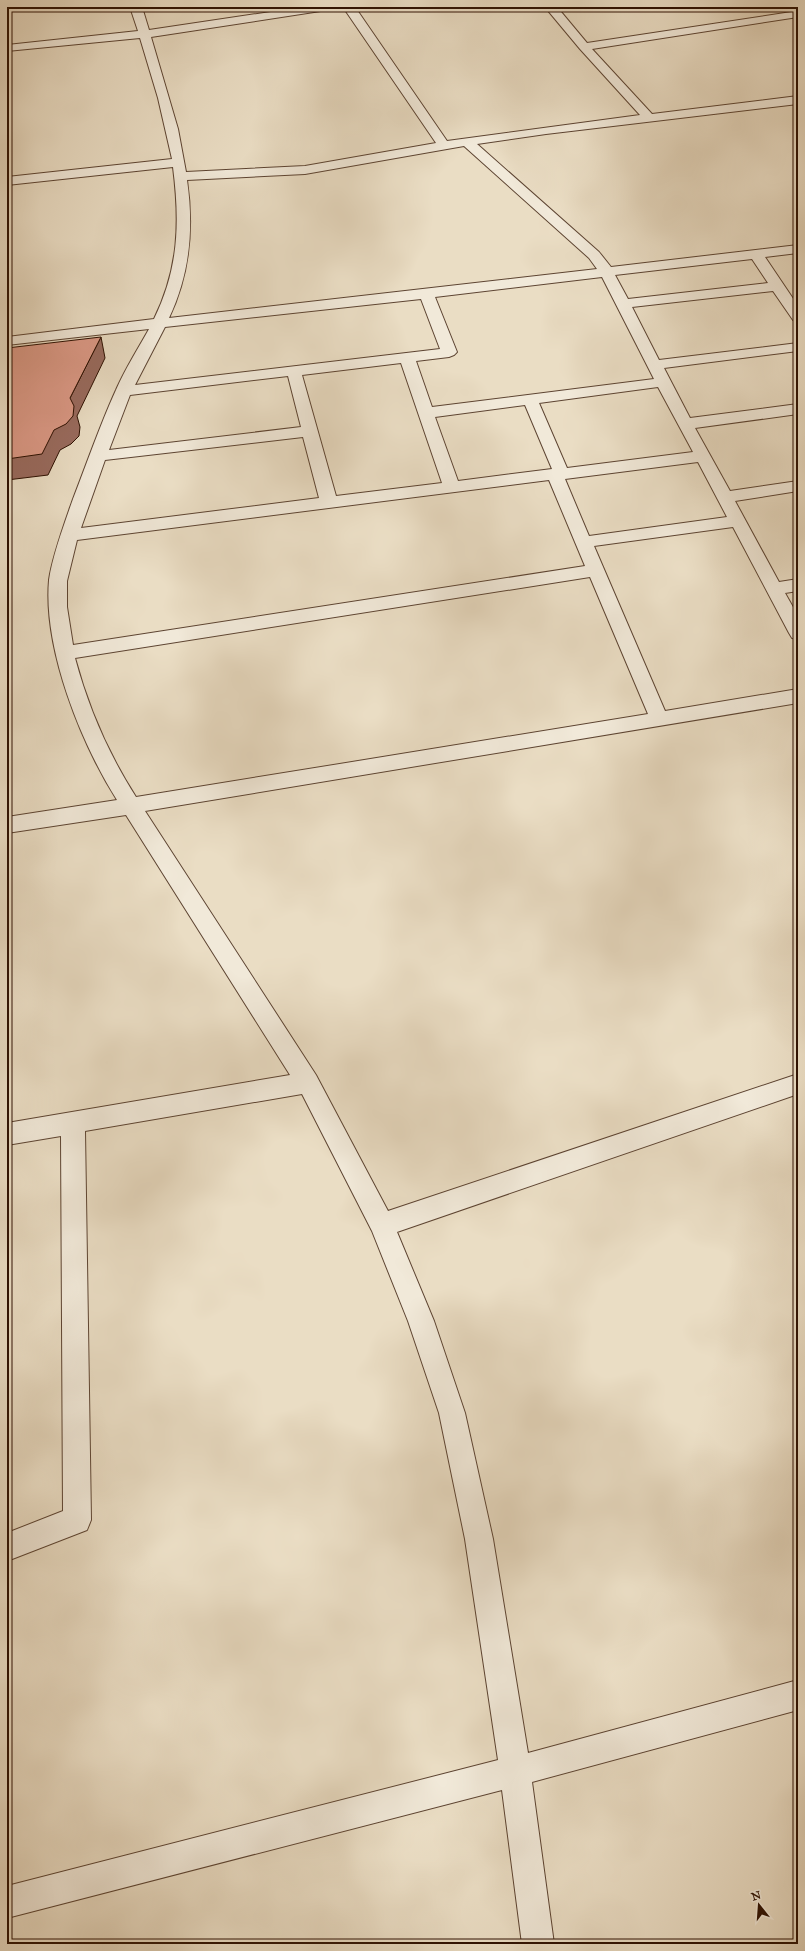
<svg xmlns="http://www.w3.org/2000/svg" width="805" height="1951" font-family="'IM FELL Great Primer',serif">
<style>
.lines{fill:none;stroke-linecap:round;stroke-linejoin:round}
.minor-casing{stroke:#5d4432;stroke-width:2}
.minor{fill:#f1e9d9;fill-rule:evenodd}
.shaded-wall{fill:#996b5e;stroke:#2e1102}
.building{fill:#db9986;stroke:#2e1102}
</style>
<rect width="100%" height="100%" fill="#eaddc4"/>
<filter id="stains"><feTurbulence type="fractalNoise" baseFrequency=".005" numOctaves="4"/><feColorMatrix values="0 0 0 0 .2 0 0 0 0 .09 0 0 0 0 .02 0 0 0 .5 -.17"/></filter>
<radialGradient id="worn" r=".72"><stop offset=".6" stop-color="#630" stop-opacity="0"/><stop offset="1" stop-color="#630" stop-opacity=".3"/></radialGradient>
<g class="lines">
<defs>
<path id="minor" d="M130,7H142L149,30L304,7H333L327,10L151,37L178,129L186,172L305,166L436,143L343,7H355L447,141L640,115L580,49L545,7H557L587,43L798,11V17L592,49L652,114L798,96V104L546,134L477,144L599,252L611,267L798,245V253L765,257L798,306V321L793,320L773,291L632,307L659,360L798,343V351L664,368L690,418L798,404V414L695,428L730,491L798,481V491L735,501L779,582L798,579V591L785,593L798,616V639L792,638L789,633L733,527L594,546L665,711L798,689V703L145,811L316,1075L388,1211L798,1074V1094L397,1232L434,1321L465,1413L493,1539L528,1753L798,1680V1710L532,1782L554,1944H522L502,1790L7,1918V1886L498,1760L465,1539L439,1413L408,1321L372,1231L302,1094L85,1131L91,1520L87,1530L7,1561V1533L63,1511L61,1136L7,1145V1123L290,1075L126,815L7,833V817L117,800C81,743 43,649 49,580C52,557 65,522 73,499C87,463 100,425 116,390C125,369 138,349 149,329L7,345V337L154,319C179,268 180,222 173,167L7,185V177L172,159L158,98L140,38L7,51V45L138,31ZM464,146L589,258L597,269L169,318C190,274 194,228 187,180L305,174ZM752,259L768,283L628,299L615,275ZM602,277L654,379L432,407L416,361L449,357L454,355L457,352L435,297ZM421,299L440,349L135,385L165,327ZM401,363L442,483L336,496L302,375ZM288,376L301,427L109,450L130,395ZM658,387L693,452L567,468L539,403ZM525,405L552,469L458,481L435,417ZM303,437L319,498L81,528L105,460ZM698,462L727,517L589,536L565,479ZM549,480L585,566L73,645L67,607V581L77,540ZM590,577L648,714L136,797C109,755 88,707 75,658Z"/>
</defs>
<use href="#minor" class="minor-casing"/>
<use href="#minor" class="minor"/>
</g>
<path class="shaded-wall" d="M101,337L105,358L77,416L80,427L79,436L71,444L60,450L48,475L7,480V459L70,398Z"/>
<path class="building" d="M101,337L70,398L74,406L73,416L66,424L54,430L42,454L7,459V348Z"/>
<rect width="805" height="1951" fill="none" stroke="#eaddc4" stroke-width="24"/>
<rect x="8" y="8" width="789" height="1935" fill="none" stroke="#2e1102" stroke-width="2"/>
<rect x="12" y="12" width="781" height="1927" fill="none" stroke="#2e1102"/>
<g transform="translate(759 1905) rotate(343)" stroke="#f1e9d9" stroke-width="3" paint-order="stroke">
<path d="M0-3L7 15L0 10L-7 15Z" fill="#2e1102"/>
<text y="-6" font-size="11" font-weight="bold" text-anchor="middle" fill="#2e1102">N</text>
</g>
<rect width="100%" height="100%" filter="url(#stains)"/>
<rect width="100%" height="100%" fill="url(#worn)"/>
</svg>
